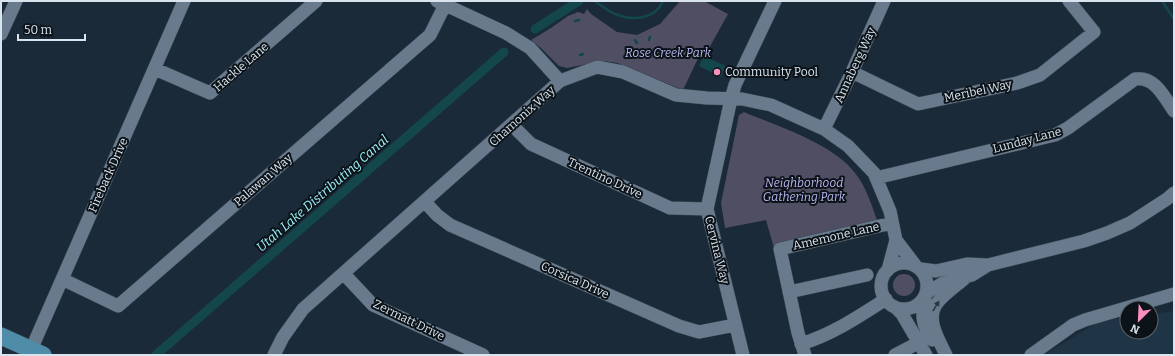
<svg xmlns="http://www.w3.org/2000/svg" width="1175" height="356" font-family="Bitter,serif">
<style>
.built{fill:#1f3546}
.green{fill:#504e63}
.water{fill:#13474c}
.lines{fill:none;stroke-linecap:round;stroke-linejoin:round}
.stream{stroke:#13474c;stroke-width:2.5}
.canal{stroke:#13474c;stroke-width:9}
.minor-casing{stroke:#374451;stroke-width:14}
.major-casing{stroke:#374451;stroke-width:18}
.minor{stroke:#687a8b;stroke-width:13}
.major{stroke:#4e8ca7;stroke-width:17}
.oneway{fill:#2c3640}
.poi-dot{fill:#fd8ec0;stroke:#0b1218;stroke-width:1.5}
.labels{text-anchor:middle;stroke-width:4;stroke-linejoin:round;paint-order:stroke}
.park-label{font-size:12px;font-style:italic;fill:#bcb6f1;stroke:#0b1218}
.street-label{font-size:12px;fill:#dae4ee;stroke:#0b1218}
.poi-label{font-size:12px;fill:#dae4ee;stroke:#0b1218;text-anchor:start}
.water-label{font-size:13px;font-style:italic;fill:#9df3fc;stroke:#0b1218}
</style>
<rect width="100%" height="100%" fill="#1a2a38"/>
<path class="built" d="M1174,311V355H1044L1100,321L1127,317V332H1151V314Z"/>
<path class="green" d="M680,1H704L728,14L708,50L703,48L683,90L617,63L602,61L567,68L559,66L542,49L531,40L551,28L568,16L578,12L584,14L587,9L591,14L617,32L637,35L660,24Z
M744,112C777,126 834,144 855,173C866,187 871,203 877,220L774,248L766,220L725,228L721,203L739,115Z
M893 285a11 11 0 1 1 22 0a11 11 0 1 1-22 0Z"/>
<path class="water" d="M704,56L726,66L721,77L699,66Z"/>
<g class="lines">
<path class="stream" d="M1162,1L1174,19
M596,2C602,6 608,11 615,14C632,21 655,20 663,1
M575,21L579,20
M635,40L637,43
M649,40L650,37
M580,55L583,54"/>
<path class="canal" d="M535,29L579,1
M156,355L504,52"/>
<defs>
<path id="minor" d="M437,1L506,33L530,48L560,81
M1,34L16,1
M155,69L210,93L316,1
M852,72L918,104L1017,83L1040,75L1094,32L1069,1
M512,125L531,144L670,208L707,209
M824,129L852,72L884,1
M876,178L1055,135L1068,128L1135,79C1155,76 1164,97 1174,111
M425,202L437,215L450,225L679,326L699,332L735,325
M881 286a23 23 0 1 1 46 0a23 23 0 1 1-46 0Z
M921,269L936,271L967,264L988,265
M888,270L896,240
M344,274L373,305L483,355
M62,279L118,306L430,35L445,5
M789,292L867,275
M926,293L943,283L972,275L988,265L1084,241L1107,233L1130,223L1167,199L1174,193
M925,297C921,315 922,325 932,340
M895,307L902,314L926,355
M801,344C833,334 858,317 886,299
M31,350L184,1
M274,355L283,337L303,309L560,81L597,67L623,72L676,95L707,98L742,99L771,105L824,129L848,146L874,173L890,211L896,240L915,265
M743,355L707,209L731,99L735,85L775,1
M805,355L798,333L780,249L892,223
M895,355L918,343
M946,355C939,340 925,319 937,303C944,294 957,285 965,278
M1031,355L1073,325L1085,320L1174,294"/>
<path id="major" d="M1,336L43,355"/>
</defs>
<use href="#minor" class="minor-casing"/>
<use href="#major" class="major-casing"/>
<use href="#minor" class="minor"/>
<use href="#major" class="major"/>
</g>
<defs><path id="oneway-solid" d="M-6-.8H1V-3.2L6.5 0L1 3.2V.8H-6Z"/></defs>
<use class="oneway" href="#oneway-solid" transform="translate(936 306) rotate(-59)"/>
<circle class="poi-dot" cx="717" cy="72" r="4"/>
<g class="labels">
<g class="park-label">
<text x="668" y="57">Rose Creek Park</text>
<text x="804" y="187">Neighborhood<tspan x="804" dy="14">Gathering Park</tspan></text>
</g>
<g class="street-label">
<text transform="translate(855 65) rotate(-65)" y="4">Annaberg Way</text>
<text transform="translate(241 67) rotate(-41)" y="4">Hackle Lane</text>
<text transform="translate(978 91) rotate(-12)" y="4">Meribel Way</text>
<text transform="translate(522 116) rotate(-42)" y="4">Chamonix Way</text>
<text transform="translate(1027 140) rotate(-15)" y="4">Lunday Lane</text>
<text transform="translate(108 175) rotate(-66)" y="4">Fireback Drive</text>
<text transform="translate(605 178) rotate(25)" y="4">Trentino Drive</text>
<text transform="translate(263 180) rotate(-41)" y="4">Palawan Way</text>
<text transform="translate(836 236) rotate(-13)" y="4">Amemone Lane</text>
<text transform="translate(717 250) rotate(76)" y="4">Cervina Way</text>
<text transform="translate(575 280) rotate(24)" y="4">Corsica Drive</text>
<text transform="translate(409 320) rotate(26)" y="4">Zermatt Drive</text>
</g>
<g class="poi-label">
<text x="725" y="76">Community Pool</text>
</g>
<g class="water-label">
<text transform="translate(322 193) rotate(-41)" y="5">Utah Lake Distributing Canal</text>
</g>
</g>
<rect width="1175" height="356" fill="none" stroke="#dae4ee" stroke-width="4"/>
<g transform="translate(1139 320) rotate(204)"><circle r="19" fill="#0b1218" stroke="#5e666e"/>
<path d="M0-3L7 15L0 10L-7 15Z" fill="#fd8ec0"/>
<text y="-6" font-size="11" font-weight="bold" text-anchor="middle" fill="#dae4ee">N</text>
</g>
<path d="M18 34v6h67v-6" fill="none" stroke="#dae4ee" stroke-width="2"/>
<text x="24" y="34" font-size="12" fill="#dae4ee" stroke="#0b1218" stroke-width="3" paint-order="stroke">50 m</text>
</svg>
